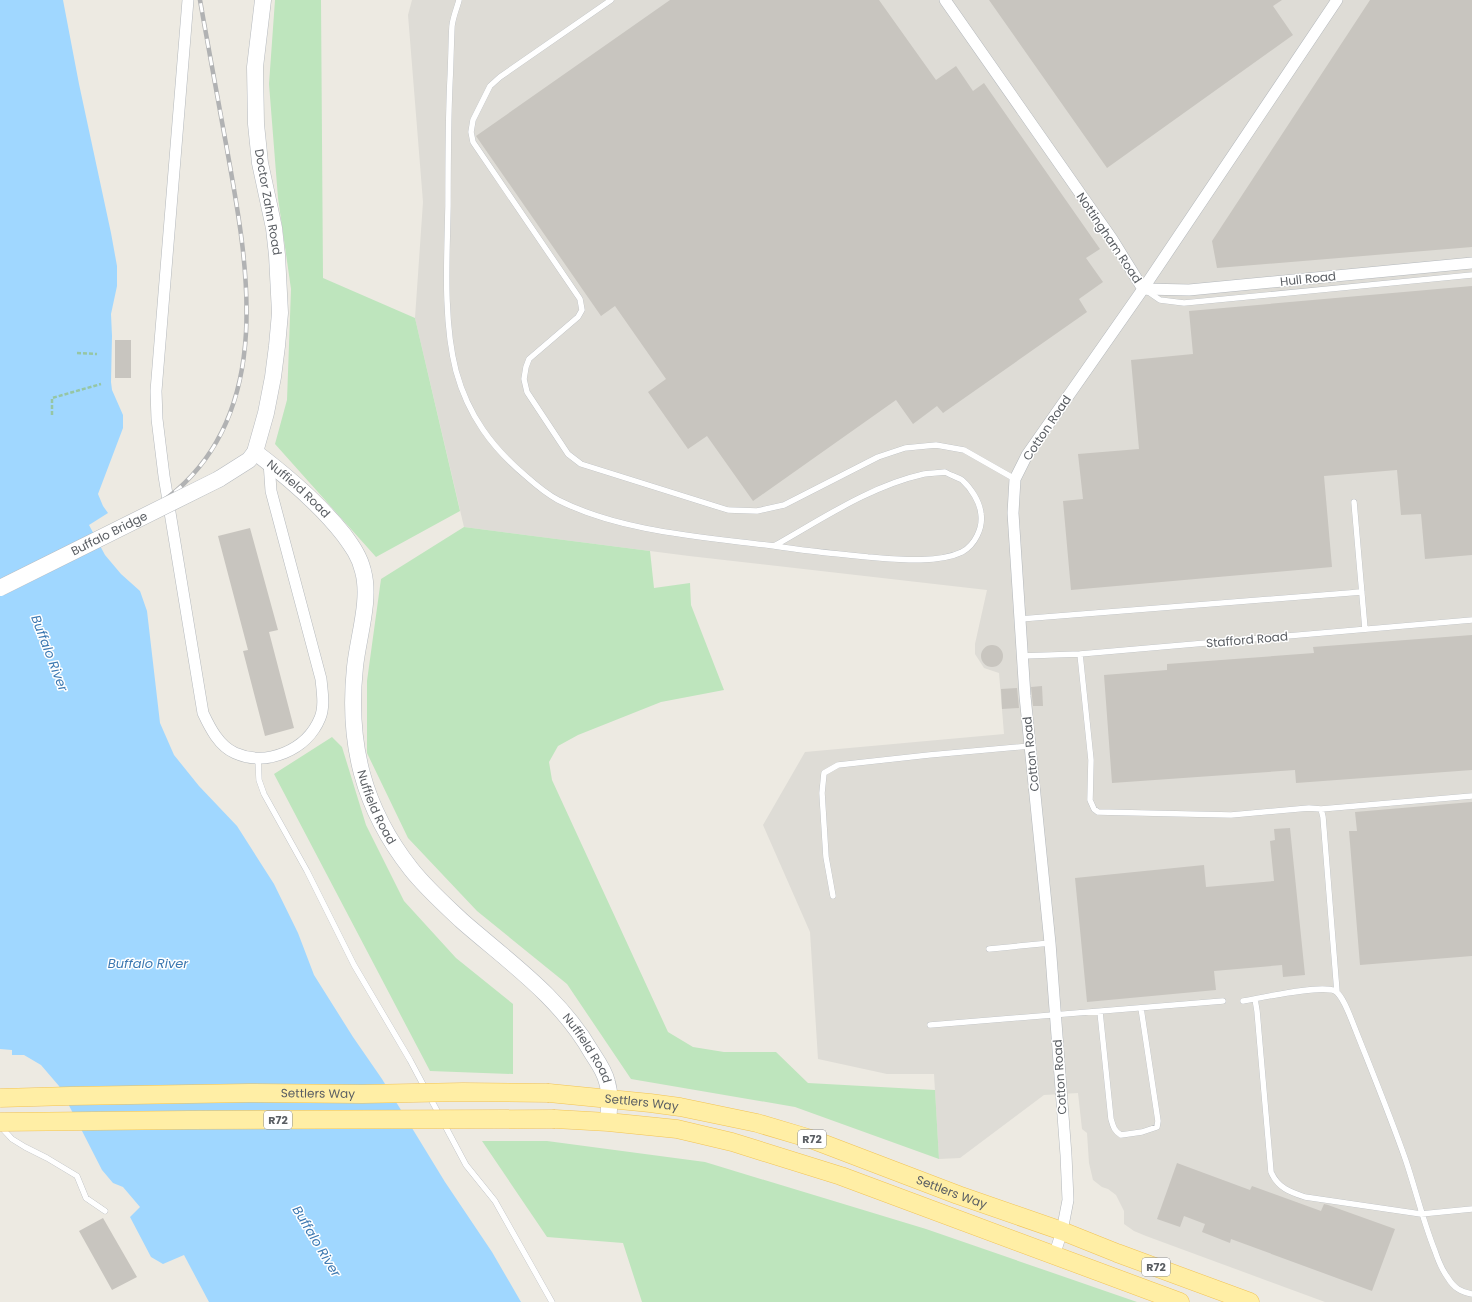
<svg xmlns="http://www.w3.org/2000/svg" width="1472" height="1302" font-family="Poppins,sans-serif">
<style>
.industrial{fill:#dedcd6}
.green{fill:#bee5bd}
.water{fill:#a0d7ff}
.building{fill:#c8c5bf}
.lines{fill:none;stroke-linecap:round;stroke-linejoin:round}
.lane-casing{stroke:#b4b8bc;stroke-width:6}
.street-casing{stroke:#b4b8bc;stroke-width:12}
.secondary-casing{stroke:#b5b9be;stroke-width:17}
.primary-casing{stroke:#f2c355;stroke-width:19}
.path{stroke:#96c6a4;stroke-width:2.5;stroke-dasharray:4 2;stroke-linecap:butt}
.lane{stroke:#fff;stroke-width:5.5}
.street{stroke:#fff;stroke-width:11}
.secondary{stroke:#fff;stroke-width:16}
.primary{stroke:#ffeea5;stroke-width:18}
.rail-casing{stroke:#b1b2b3;stroke-width:4.5}
.rail{stroke:#fff;stroke-width:3;stroke-dasharray:9;stroke-linecap:butt}
.secondary-bridge-casing{stroke:#b5b9be;stroke-width:17;stroke-linecap:butt}
.primary-bridge-casing{stroke:#f2c355;stroke-width:19;stroke-linecap:butt}
.secondary-bridge{stroke:#fff;stroke-width:16}
.primary-bridge{stroke:#ffeea5;stroke-width:18}
.labels{text-anchor:middle;stroke-width:3;stroke-linejoin:round;paint-order:stroke}
.shield{fill:#fff;stroke:#8c8e92;stroke-width:1}
.shield-label{font-size:11px;font-weight:bold;fill:#5a5e63}
.street-label{font-size:12px;fill:#5a5e63;stroke:#fff}
.water-label{font-size:13px;font-style:italic;fill:#3c78b1;stroke:#fff}
</style>
<rect width="100%" height="100%" fill="#edeae2"/>
<path class="industrial" d="M412,0H1472V1302H1325L1146,1236L1134,1231L1124,1224V1211L1116,1195L1108,1189L1102,1187L1093,1180L1089,1163L1087,1133L1082,1129L1078,1093L1044,1095L960,1158L939,1159L934,1074H887L818,1059L810,932L763,825L805,752L1004,734L999,673L984,668L975,654V644L987,590L689,556L464,527L415,318L423,202L408,15Z"/>
<path class="green" d="M275,0H321L323,278L415,318L460,511L376,557L275,444L287,400L291,289L278,198L269,84Z
M464,527L650,551L654,588L690,583L691,605L724,690L661,702L578,735L558,746L549,762L552,780L668,1032L693,1047L724,1052H776L808,1083L935,1090L939,1159L795,1107L631,1079L567,984L477,911L408,838L367,753V681L381,579Z
M332,737L342,747L366,825L404,901L456,958L513,1004V1074L430,1071L274,774Z
M482,1141H547L705,1162L926,1229L1137,1302H642L623,1243L547,1237Z"/>
<path class="water" d="M0,0H63L79,84L111,233L117,266V286L111,314L112,336L111,382L112,390L123,415V428L98,494L103,506L108,513L89,525L105,555L121,574L140,591L147,611L160,723L174,755L199,786L237,826L274,884L298,933L314,975L353,1037L382,1079L445,1182L492,1252L521,1302H209L184,1255L163,1264L151,1257L130,1217L140,1207L123,1187L113,1183L102,1170L59,1086L41,1065L24,1055H12V1050L0,1049Z"/>
<path class="building" d="M670,0H879L936,80L956,66L973,91L984,83L1100,249L1086,258L1103,282L1079,299L1087,312L943,413L937,406L913,424L896,400L753,501L707,436L688,449L648,392L666,379L615,306L601,316L476,136Z
M989,0H1282L1273,6L1293,35L1107,168Z
M1370,0H1472V247L1217,268L1212,241Z
M1472,286V555L1425,559L1421,514L1401,515L1397,470L1324,476L1332,567L1071,590L1063,501L1083,499L1078,454L1139,449L1131,360L1193,354L1189,311Z
M115,340H131V378H115Z
M250,528L278,630L269,632L294,728L265,736L243,651L248,650L218,536Z
M1472,635V770L1296,783L1295,770L1112,783L1104,675L1167,670V664L1314,653L1313,647Z
M981 656a11 11 0 1 1 22 0a11 11 0 1 1-22 0Z
M1042,686L1043,706H1033L1031,687Z
M1017,688L1019,708L1002,709L1001,689Z
M1472,802V956L1360,965L1349,831H1357L1355,812Z
M1290,828L1305,975L1283,977L1282,965L1214,971L1216,990L1087,1002L1075,878L1204,865L1206,887L1274,881L1270,841L1275,840L1274,829Z
M1177,1163L1250,1190L1252,1186L1321,1211L1324,1204L1328,1205L1395,1229L1372,1291L1231,1239L1230,1243L1202,1232L1205,1224L1184,1216L1180,1227L1157,1219Z
M103,1218L137,1277L112,1290L79,1231Z"/>
<g class="lines">
<defs>
<path id="lane" d="M459,0C457,8 453,17 452,26C451,44 451,62 450,80C448,122 448,164 448,206C447,258 443,321 456,371C468,415 492,448 527,477C536,485 547,494 558,500C621,532 704,537 774,546
M611,0L500,77L490,86L473,120L471,132L473,142L580,299L582,310L578,317L529,359L526,367L524,379L527,392L568,454L581,464L728,510L757,511L784,505L878,457L905,448L936,445L964,450L1015,479
M1147,291L1160,300L1184,303L1472,275
M945,472C950,475 957,477 962,480C971,488 980,502 981,514C983,528 975,545 962,552C937,564 895,559 868,557C837,554 806,551 774,546C822,519 870,486 924,474C931,473 938,473 945,472Z
M1354,502L1365,629
M1020,619L1362,592
M1080,654L1091,760L1090,800L1094,809L1098,812L1231,815L1309,808L1321,809L1323,817L1337,992
M1022,656L1080,654L1472,620
M258,758L259,780L264,794L307,871L354,965L410,1060L466,1165L495,1201L552,1302
M1321,809L1472,796
M833,896L826,857L822,793L824,773L838,765L929,755L1030,746
M989,949L1050,943
M1255,999L1257,1011L1271,1172C1278,1188 1290,1192 1305,1197L1421,1214L1472,1209
M1243,1001C1261,998 1322,984 1335,991C1344,996 1352,1022 1356,1031C1373,1074 1391,1118 1406,1161C1416,1191 1423,1221 1435,1251C1438,1260 1442,1270 1448,1278C1454,1288 1461,1292 1472,1294
M1100,1012L1111,1119C1113,1126 1114,1131 1121,1135L1142,1132L1157,1127L1158,1121L1141,1008
M930,1025L1223,1001
M1,1127L12,1139L25,1147L47,1158L77,1176L86,1198L105,1211"/>
<path id="street" d="M188,0L156,391L157,419L164,476L203,713C210,728 219,746 235,753C267,767 307,750 320,718C325,706 322,691 321,679L271,491L269,462
M945,0L1112,239L1143,289L1337,0
M1054,1256L1062,1231L1068,1200L1066,1155L1050,943L1025,696L1013,513L1015,479L1027,455L1143,289L1189,290L1472,263"/>
<g id="secondary">
<path id="s1" d="M255,452C288,477 319,503 344,535C352,546 360,557 363,571C371,600 358,637 355,667C347,743 363,808 411,869C426,888 444,904 462,921C510,963 560,997 592,1053C598,1062 605,1072 607,1082C611,1095 609,1109 608,1122"/>
<path d="M219,479L249,460L255,452L266,413L273,377L277,346L280,313L277,255L274,228L260,163L256,124L255,67L263,0"/>
</g>
<g id="primary">
<path id="s2" d="M549,1093L650,1103L680,1107L757,1123L811,1139L958,1195L1062,1231L1117,1253L1250,1302"/>
<path d="M555,1119L608,1122L677,1129L732,1142L841,1176L1180,1302"/>
</g>
</defs>
<use href="#lane" class="lane-casing"/>
<use href="#street" class="street-casing"/>
<use href="#secondary" class="secondary-casing"/>
<use href="#primary" class="primary-casing"/>
<path class="path" d="M77,353L97,354
M52,415V398L101,384"/>
<use href="#lane" class="lane"/>
<use href="#street" class="street"/>
<use href="#secondary" class="secondary"/>
<use href="#primary" class="primary"/>
<defs>
<path id="rail" d="M0,585C33,569 66,552 100,535C126,522 154,510 177,490C273,406 248,266 228,155C219,104 209,52 200,0"/>
</defs>
<use href="#rail" class="rail-casing"/>
<use href="#rail" class="rail"/>
<defs>
<g id="secondary-bridge">
<path id="s3" d="M0,588L219,479"/>
</g>
<g id="primary-bridge">
<path id="s4" d="M0,1098L70,1096L249,1093L362,1094L463,1092L549,1093"/>
<path d="M0,1122L189,1120L555,1119"/>
</g>
</defs>
<use href="#secondary-bridge" class="secondary-bridge-casing"/>
<use href="#primary-bridge" class="primary-bridge-casing"/>
<use href="#secondary-bridge" class="secondary-bridge"/>
<use href="#primary-bridge" class="primary-bridge"/>
</g>
<g class="labels">
<g class="shield">
<rect x="264" y="1111" width="28" height="18" rx="3"/>
<rect x="798" y="1130" width="28" height="18" rx="3"/>
<rect x="1142" y="1258" width="28" height="18" rx="3"/>
</g>
<g class="shield-label">
<text x="278" y="1124">R72</text>
<text x="812" y="1143">R72</text>
<text x="1156" y="1271">R72</text>
</g>
<g class="street-label">
<text transform="translate(268 202) rotate(80)" y="4">Doctor Zahn Road</text>
<text transform="translate(1109 238) rotate(56)" y="4">Nottingham Road</text>
<text transform="translate(1308 279) rotate(-6)" y="4">Hull Road</text>
<text transform="translate(1047 428) rotate(-56)" y="4">Cotton Road</text>
<text dy="4" stroke="none"><textPath href="#s1" startOffset="57">Nuffield Road</textPath></text>
<text dy="4" stroke="none"><textPath href="#s3" startOffset="122">Buffalo Bridge</textPath></text>
<text transform="translate(1247 640) rotate(-5)" y="4">Stafford Road</text>
<text transform="translate(1031 754) rotate(-96)" y="4">Cotton Road</text>
<text dy="4" stroke="none"><textPath href="#s1" startOffset="404">Nuffield Road</textPath></text>
<text dy="4" stroke="none"><textPath href="#s1" startOffset="728">Nuffield Road</textPath></text>
<text transform="translate(1060 1077) rotate(-94)" y="4">Cotton Road</text>
<text dy="4" stroke="none"><textPath href="#s4" startOffset="318">Settlers Way</textPath></text>
<text dy="4" stroke="none"><textPath href="#s2" startOffset="93">Settlers Way</textPath></text>
<text dy="4" stroke="none"><textPath href="#s2" startOffset="417">Settlers Way</textPath></text>
</g>
<g class="water-label">
<text transform="translate(50 653) rotate(69)" y="5">Buffalo River</text>
<text x="148" y="968">Buffalo River</text>
<text transform="translate(317 1241) rotate(59)" y="5">Buffalo River</text>
</g>
</g>
</svg>
